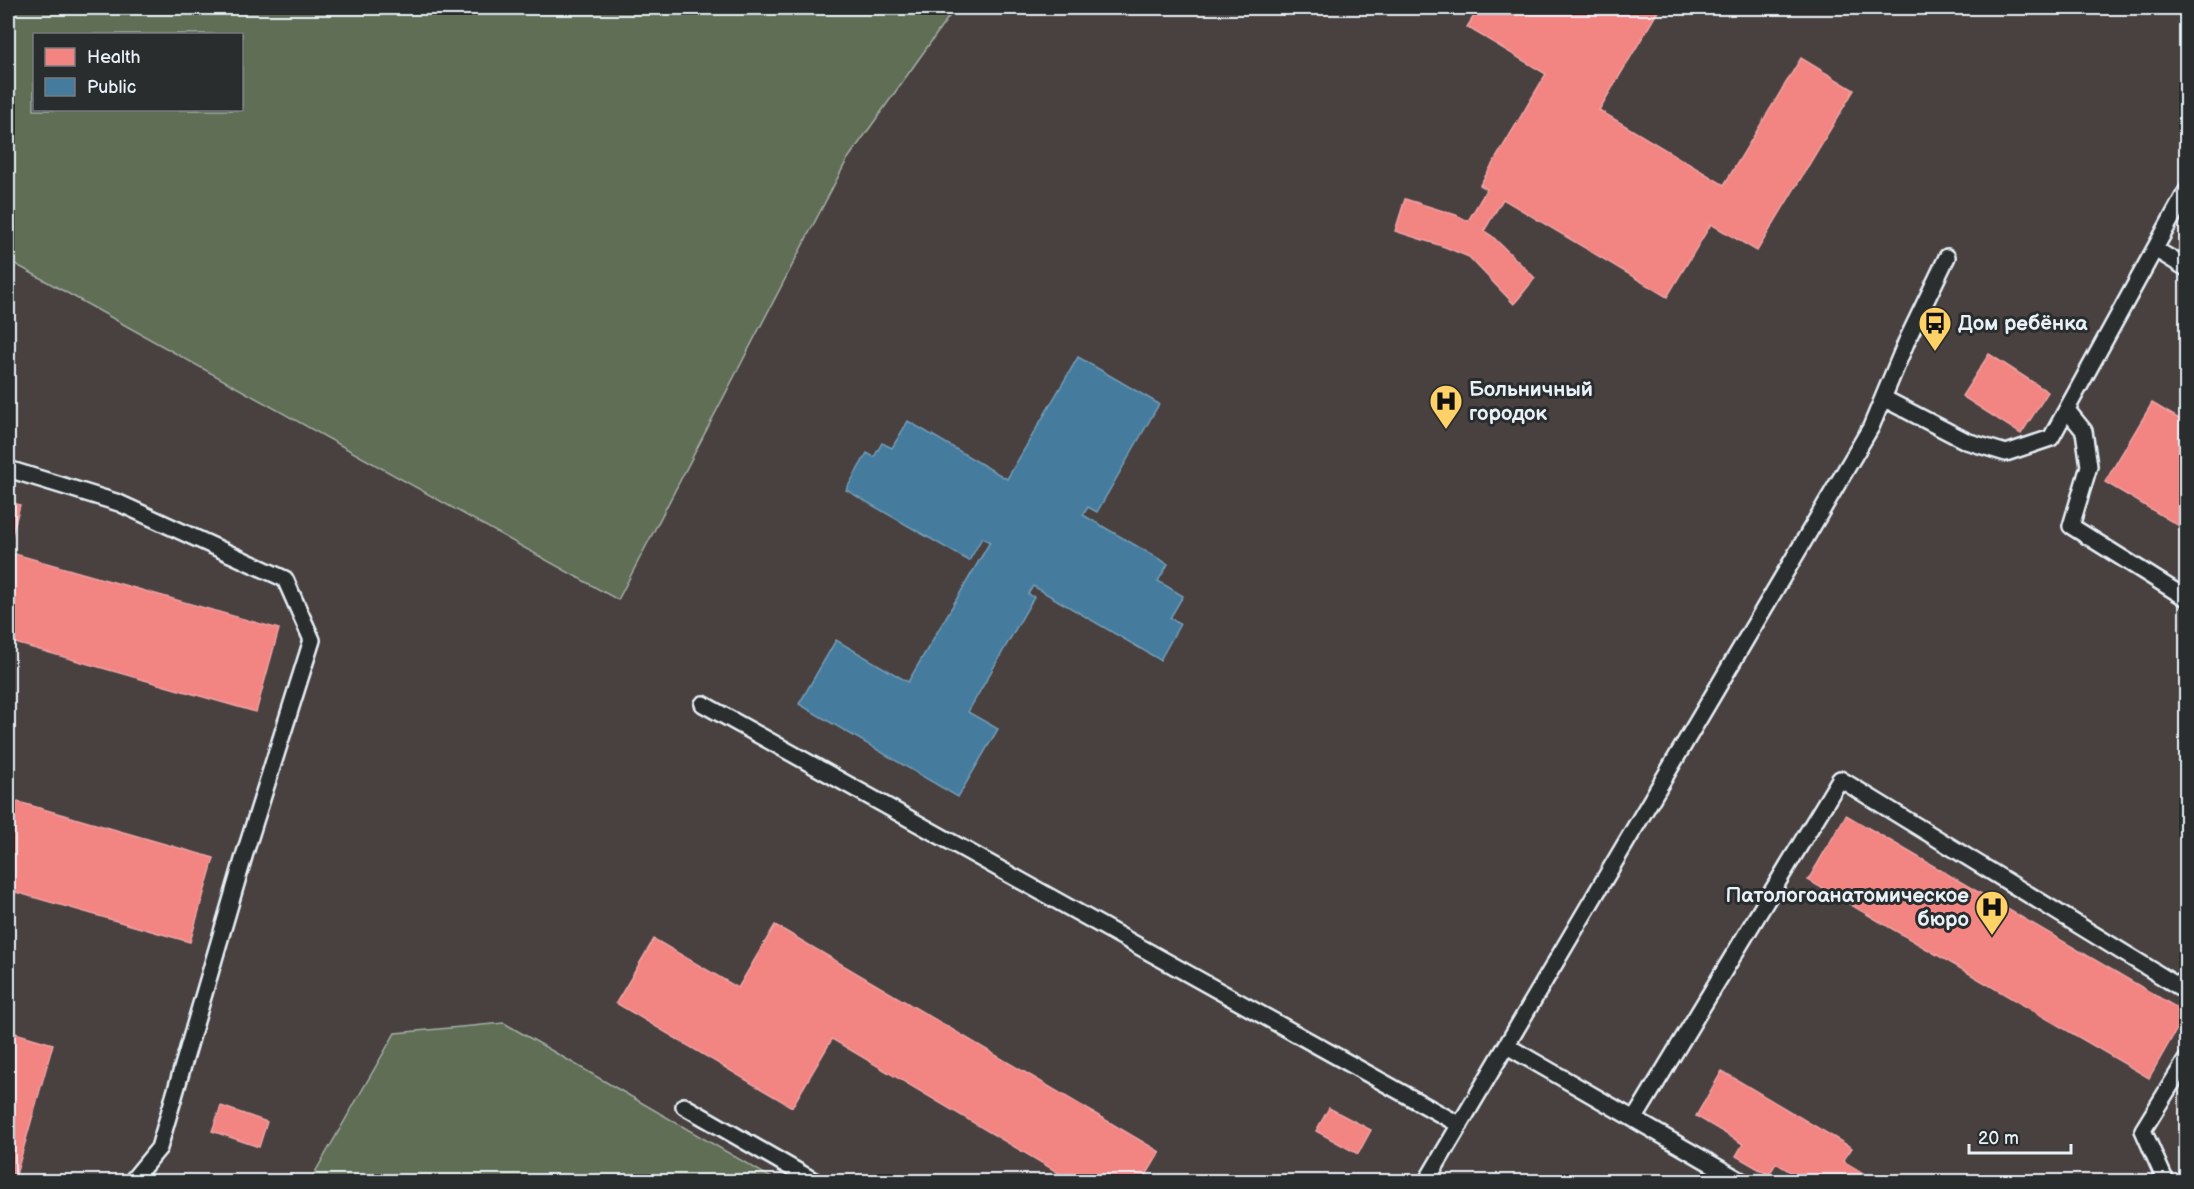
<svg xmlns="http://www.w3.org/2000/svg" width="2194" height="1189" font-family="'Balsamiq Sans',sans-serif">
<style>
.built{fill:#484141}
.green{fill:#606e56;stroke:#a4b0a7;stroke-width:1.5;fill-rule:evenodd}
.health{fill:#f28482;stroke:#efa5a5;stroke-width:1.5}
.public{fill:#457b9d;stroke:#769eb8;stroke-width:1.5}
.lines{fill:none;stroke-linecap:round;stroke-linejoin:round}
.service-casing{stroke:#e8f1f8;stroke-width:20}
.service{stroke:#2a2d2e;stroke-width:15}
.labels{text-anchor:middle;stroke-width:6;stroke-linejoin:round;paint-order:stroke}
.poi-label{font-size:21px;font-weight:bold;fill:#e8f1f8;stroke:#2a2d2e;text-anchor:start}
</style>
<rect width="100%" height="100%" fill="#383637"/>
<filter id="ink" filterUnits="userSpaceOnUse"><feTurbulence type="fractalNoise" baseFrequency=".0167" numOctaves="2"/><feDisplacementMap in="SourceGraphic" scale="12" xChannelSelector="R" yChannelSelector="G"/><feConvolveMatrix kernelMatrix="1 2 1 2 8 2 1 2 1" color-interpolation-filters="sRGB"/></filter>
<g filter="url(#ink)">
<path class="built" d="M955,8H2186V1181H8V260L618,600L847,160Z"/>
<path class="green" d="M8,8H955L847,160L618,600L8,260ZM34,34H242V110H34Z
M504,1023L777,1181H310L395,1033Z"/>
<path class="health" d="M1479,8H1660L1599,110L1724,185L1801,58L1854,90L1757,251L1711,224L1667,297L1503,199L1484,231L1492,236L1535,278L1514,304L1469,257L1445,247L1395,231L1405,199L1456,215L1468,221L1487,189L1480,185L1546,74L1467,27Z
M1989,354L2048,392L2021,434L1962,396Z
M2152,403L2186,423V530L2105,482Z
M8,501L20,505L8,550Z
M8,552L279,629L256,712L8,641Z
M8,799L214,858L190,942L8,890Z
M1846,815L2186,1013L2149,1078L1808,880Z
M775,925L1160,1152L1142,1182H1074L832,1039L792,1107L616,1003L654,939L738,988Z
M8,1031L53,1044L14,1182H8Z
M1722,1071L1852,1148L1843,1161L1868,1176L1865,1182H1807L1776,1163L1769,1175L1736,1156L1743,1144L1696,1116Z
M221,1106L267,1122L259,1147L212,1131Z
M1329,1108L1371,1130L1358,1154L1316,1131Z"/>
<path class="public" d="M1078,357L1159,404L1097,512L1088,507L1083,515L1168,564L1158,581L1183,596L1170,618L1180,624L1160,660L1033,586L1028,594L1034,597L968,712L998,729L958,797L799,704L836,640L908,682L990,542L982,538L969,561L846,490L867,453L874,457L882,443L892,448L908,421L1007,479Z"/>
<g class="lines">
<defs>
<path id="service" d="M2155,249L2186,268
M1883,398L1966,441L2006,453L2051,438L2186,192
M2067,410L2084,431L2089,466L2071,526L2186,598
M8,469L119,503L285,579L312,640L245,853L159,1148L131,1182
M703,704L1460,1125
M1507,1046L1743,1182
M684,1106L816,1182
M1635,1118L1840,779L2186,991
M1426,1182L1871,427L1908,338L1947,257
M2166,1182L2143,1130L2186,1060"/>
</defs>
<use href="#service" class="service-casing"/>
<use href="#service" class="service"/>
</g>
</g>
<defs>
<symbol id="bus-pin" viewBox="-11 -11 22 30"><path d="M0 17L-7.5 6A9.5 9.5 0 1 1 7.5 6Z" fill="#ffd166" stroke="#2a2d2e"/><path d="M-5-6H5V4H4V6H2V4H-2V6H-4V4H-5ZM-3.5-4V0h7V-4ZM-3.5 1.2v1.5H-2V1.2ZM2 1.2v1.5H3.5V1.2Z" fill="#111"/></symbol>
<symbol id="hospital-pin" viewBox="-11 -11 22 30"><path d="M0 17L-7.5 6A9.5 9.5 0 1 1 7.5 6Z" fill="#ffd166" stroke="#2a2d2e"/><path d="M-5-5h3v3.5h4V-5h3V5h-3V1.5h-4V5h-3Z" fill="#111"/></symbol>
</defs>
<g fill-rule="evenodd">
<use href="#bus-pin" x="1916" y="304" width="38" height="52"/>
<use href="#hospital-pin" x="1427" y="382" width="38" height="52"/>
<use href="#hospital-pin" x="1973" y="888" width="38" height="52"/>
</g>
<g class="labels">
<g class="poi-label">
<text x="1958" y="330">Дом ребёнка</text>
<text x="1469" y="396">Больничный<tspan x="1469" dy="24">городок</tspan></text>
<text x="1969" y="902" text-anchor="end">Патологоанатомическое<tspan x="1969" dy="24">бюро</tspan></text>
</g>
</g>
<rect width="2194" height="1189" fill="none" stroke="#2a2d2e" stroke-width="30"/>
<rect x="15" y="15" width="2164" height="1159" fill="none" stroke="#e8f1f8" stroke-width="2" filter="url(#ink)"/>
<rect x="33" y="33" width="210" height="78" fill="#2a2d2e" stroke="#767b7f" stroke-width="1.5"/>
<rect x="45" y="48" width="30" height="18" fill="#f28482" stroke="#767b7f" stroke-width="1.5"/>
<text x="87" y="63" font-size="18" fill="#e8f1f8">Health</text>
<rect x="45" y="78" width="30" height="18" fill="#457b9d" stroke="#767b7f" stroke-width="1.5"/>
<text x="87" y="93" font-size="18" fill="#e8f1f8">Public</text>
<path d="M1969 1144v9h102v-9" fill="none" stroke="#e8f1f8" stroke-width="3"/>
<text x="1978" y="1144" font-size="18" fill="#e8f1f8" stroke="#2a2d2e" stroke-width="4.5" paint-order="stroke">20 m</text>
</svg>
